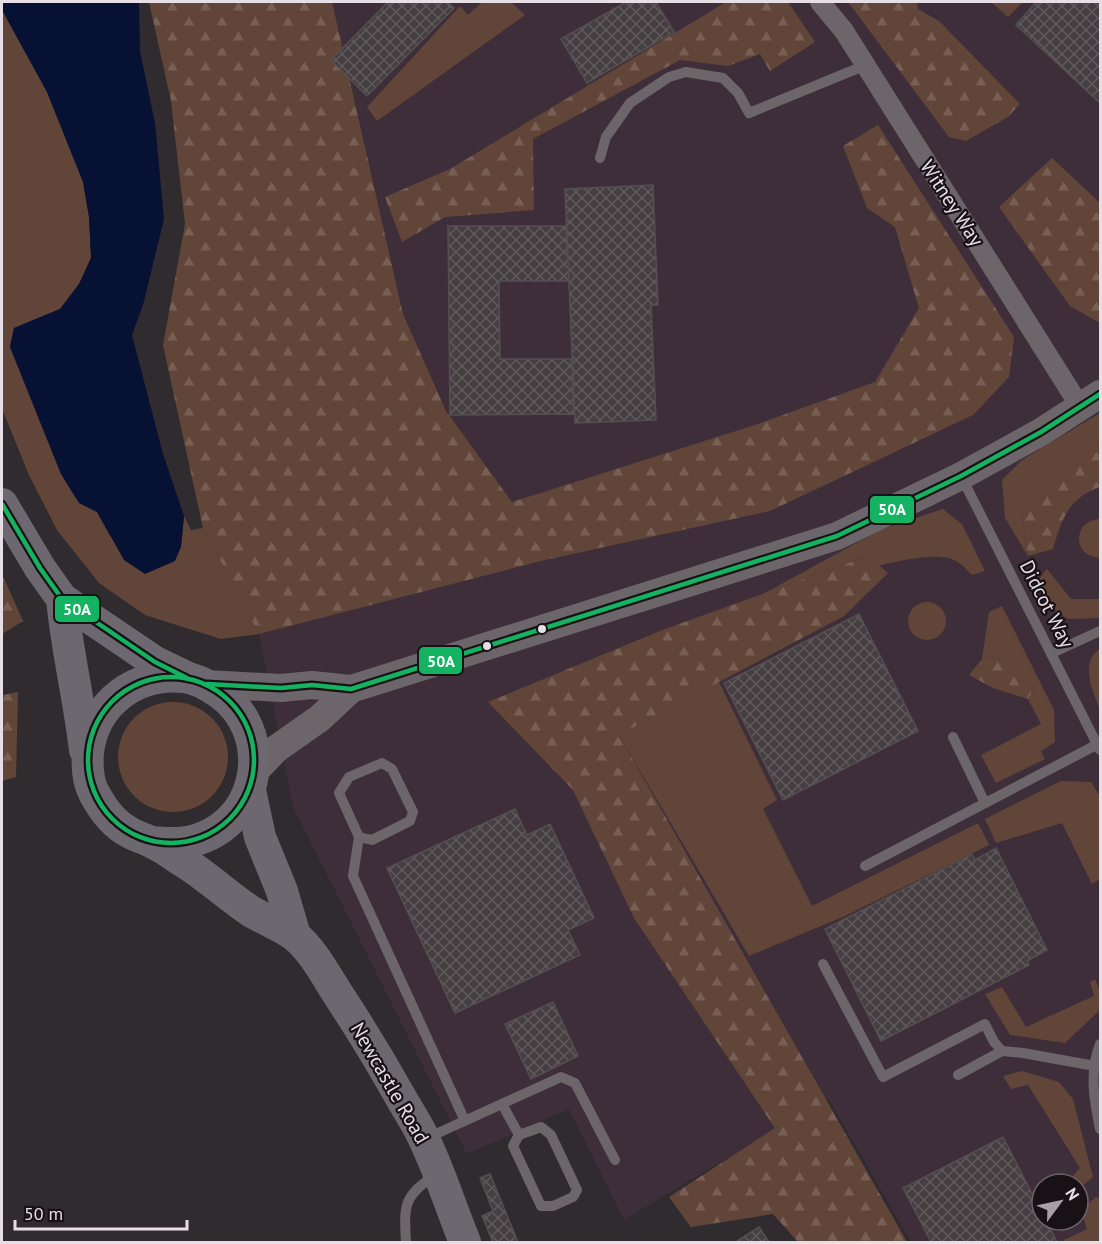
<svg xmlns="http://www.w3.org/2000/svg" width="1102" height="1244" font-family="'PT Sans',sans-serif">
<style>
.built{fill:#3d2e39;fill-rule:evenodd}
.grass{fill:#624539}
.forest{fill:url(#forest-firs)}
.water{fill:#071134}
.building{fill:url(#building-cross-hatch);stroke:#544f51;stroke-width:1.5}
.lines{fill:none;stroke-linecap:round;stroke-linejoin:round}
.lane{stroke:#6c666a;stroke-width:10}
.street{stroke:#6c666a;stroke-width:20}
.secondary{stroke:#6c666a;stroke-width:28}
.primary{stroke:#6d6770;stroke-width:32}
.bus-1-casing{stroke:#181216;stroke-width:9}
.bus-1{stroke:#13b361;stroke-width:4.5}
.bus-dot{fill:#e7dfe5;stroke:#181216;stroke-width:2}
.labels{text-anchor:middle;stroke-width:4.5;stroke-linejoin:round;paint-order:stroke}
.street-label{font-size:20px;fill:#e7dfe5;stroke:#181216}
.line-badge{stroke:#181216;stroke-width:2}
.badge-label{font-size:16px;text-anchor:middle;font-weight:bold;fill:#fff}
</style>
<defs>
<pattern id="forest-firs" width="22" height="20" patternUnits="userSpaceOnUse" patternTransform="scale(1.5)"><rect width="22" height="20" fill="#624539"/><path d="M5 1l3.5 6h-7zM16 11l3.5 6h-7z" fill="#785f56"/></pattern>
<pattern id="building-cross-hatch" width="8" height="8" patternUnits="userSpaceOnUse" patternTransform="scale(1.5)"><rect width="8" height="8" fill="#453f42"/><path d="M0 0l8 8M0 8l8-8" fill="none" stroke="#605a5d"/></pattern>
</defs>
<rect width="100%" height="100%" fill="#302b2f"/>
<path class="built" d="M332,2H1100V1242H911L828,1098L624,1220L569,1109L467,1154L293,807L259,634L545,559L512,502L446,411L403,314ZM1042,1184H1078V1220H1042Z"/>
<path class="grass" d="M482,2H511L525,15L377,121L367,107L460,6L468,15Z
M991,2H1023L1008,17Z
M2,10L47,92L83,182L89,217L91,258L79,284L60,309L14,328L10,347L61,474L79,503L97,512L110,536L181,547L184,516L191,530L203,528L259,634L221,639L145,615L99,583L57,530L29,475L2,409Z
M1100,413V439L1076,457L1022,513L1028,556L1005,518L1002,480L1022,460Z
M943,509L962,524L985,571L972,575C967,570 961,563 954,560C940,552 895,561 879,566L867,556L763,594L882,529Z
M1100,519V558C1072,557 1072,520 1100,519Z
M1047,569L1071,599H1100V618L1068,619L1050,607L1038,580Z
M908 621a19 19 0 1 1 38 0a19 19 0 1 1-38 0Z
M1002,606L1054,710L1055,742L1041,751L1045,759L996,783L981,755L1041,724L1028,699L1035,687L1001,658L982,659L989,612Z
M1100,649V709C1093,693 1079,661 1100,649Z
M719,682L777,800L763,809L812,906L978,823L989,845L845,916L749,956L619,735Z
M118 757a55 55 0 1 1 110 0a55 55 0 1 1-110 0Z
M1061,781L1091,782L1100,796V879L1092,884L1062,823L996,843L985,819Z
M1095,979L1100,991V1010L1065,1043L1010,1035L985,994L1002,987L1026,1027L1094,996L1090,982Z
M1022,1071L1059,1082L1073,1099L1093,1177L1081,1187L1078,1184L1068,1182L1080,1168L1028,1085L1011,1089L1003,1076Z
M1096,1197L1100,1199V1242H1065L1064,1240L1087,1229L1081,1209Z"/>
<path class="forest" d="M149,2H332L403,314L446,411L512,502L755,425L875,382L919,308L895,227L867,208L843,146L878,125L1014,337L1009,377L973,415L770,511L545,560L259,634L203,528L163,345L185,224L171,101Z
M726,2H788L815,42L770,71L760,54L728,66L680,60L533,139L534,210L445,217L402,242L385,197L450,169Z
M848,2H917L918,9L939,21L1020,104L1008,117L966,141L949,137Z
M1052,158L1100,203V323L1070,306L999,207Z
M1100,439V487C1068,498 1062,519 1053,549L1028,556L1022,513L1076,457Z
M868,556L888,573L844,616L619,735L907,1242H798L773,1214L691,1227L669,1197L775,1128L634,918L573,790L488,702L665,629Z
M2,574L23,621L2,634Z
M1001,658L1022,670L1035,687L1028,699L993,688L969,675L982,659Z
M18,692L16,777L2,781V695Z"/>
<path class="water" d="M2,2H139L140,51L155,123L164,219L143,305L132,335L163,454L184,516L181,547L175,561L145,574L124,560L97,512L79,503L61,474L10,347L14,328L60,309L79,284L91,258L89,217L83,182L47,92L2,10Z"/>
<path class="building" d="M388,2H448L454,8L367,96L331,60Z
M626,2H656L674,32L587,83L561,39Z
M1036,2H1100V103L1016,25Z
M653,185L658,305H651L656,420L575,423L565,189Z
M448,226H566L569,281H499L500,359H572L574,414L450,415Z
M859,614L918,731L783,800L724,683Z
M515,809L527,835L550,824L594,918L568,930L580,955L455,1013L387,868Z
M996,848L1047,950L1027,961L1029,965L881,1041L825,929L972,854L975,860Z
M553,1002L578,1056L531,1079L505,1024Z
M1003,1137L1042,1213V1220H1046L1057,1242H931L903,1188Z
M490,1174L518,1242H493L482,1216L493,1211L480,1178Z
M759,1227L769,1242H737V1241Z"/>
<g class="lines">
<path class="lane" d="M600,158L606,137L630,103L669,77L686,72L723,78L738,93L749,113L866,65
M962,478L1100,750
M1052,653L1100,631
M953,737L985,803
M359,837L372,840L410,821L413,812L392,769L382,763L349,777L339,793L359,837L353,876L465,1121
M865,866L1098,744
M823,964L883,1077L985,1024L994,1042L1002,1051
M1100,1044C1089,1072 1094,1100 1100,1129
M958,1075L1002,1051L1023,1053L1095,1066
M502,1104L519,1135
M541,1127L551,1135L577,1190L573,1197L553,1206H541L513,1146L519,1135Z
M427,1138L561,1077L575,1083L615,1160
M406,1242C404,1205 403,1197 435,1175"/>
<path class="street" d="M820,2L844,31L1081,408"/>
<path class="secondary" d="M207,684L281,688L312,685L351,689L837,536L961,476L1041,432L1100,394
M255,771L276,749L320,718L351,689"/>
<path class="primary" d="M2,504L40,568L62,599L155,662L186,677
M62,599C67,651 79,699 85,750
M250,790L260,837L282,891L295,936
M152,842C168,843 183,845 199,839C264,817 273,729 218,692C208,685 197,679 184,677C136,672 94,703 88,752C87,765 88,782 94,793C102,808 113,824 129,832C136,837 145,838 153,843C164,848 174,856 184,862C208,877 229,897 252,912C266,920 281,926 294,935C314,951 327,978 341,999C362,1031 382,1064 401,1098C409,1112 418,1125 424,1139C440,1172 451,1208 465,1242"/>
<defs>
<path id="bus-1" d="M2,504L40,568L62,599L155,662L187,678
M88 760a83 83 0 1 1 166 0a83 83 0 1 1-166 0Z
M207,684L281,688L312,685L351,689L837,536L961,476L1041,432L1100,394"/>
</defs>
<use href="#bus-1" class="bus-1-casing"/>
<use href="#bus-1" class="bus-1"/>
</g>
<g class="bus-dot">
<circle cx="542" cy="629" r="5"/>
<circle cx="487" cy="646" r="5"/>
</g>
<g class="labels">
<g class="street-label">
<text transform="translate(952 203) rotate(57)" y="7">Witney Way</text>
<text transform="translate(1047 604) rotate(63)" y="7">Didcot Way</text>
<text transform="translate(390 1083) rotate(60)" y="7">Newcastle Road</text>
</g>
</g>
<g class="line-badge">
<rect x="869" y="495" width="46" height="29" rx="6" fill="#13b361"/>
<rect x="54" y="595" width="46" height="28" rx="6" fill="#13b361"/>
<rect x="418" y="646" width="45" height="29" rx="6" fill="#13b361"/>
</g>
<g class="badge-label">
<text x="892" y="515">50A</text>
<text x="77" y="615">50A</text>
<text x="441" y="667">50A</text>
</g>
<rect width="1102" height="1244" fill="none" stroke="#e7dfe5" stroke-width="6"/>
<g transform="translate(1060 1202) rotate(57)"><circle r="28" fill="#181216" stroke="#6b6469" stroke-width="1.5"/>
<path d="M0-4.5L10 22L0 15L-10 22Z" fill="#a7a0a5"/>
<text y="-9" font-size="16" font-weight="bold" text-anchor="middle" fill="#e7dfe5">N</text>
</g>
<path d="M15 1220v9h172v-9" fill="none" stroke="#e7dfe5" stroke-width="3"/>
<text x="24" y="1220" font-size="18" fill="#e7dfe5" stroke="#181216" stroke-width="4.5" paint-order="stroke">50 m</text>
</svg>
